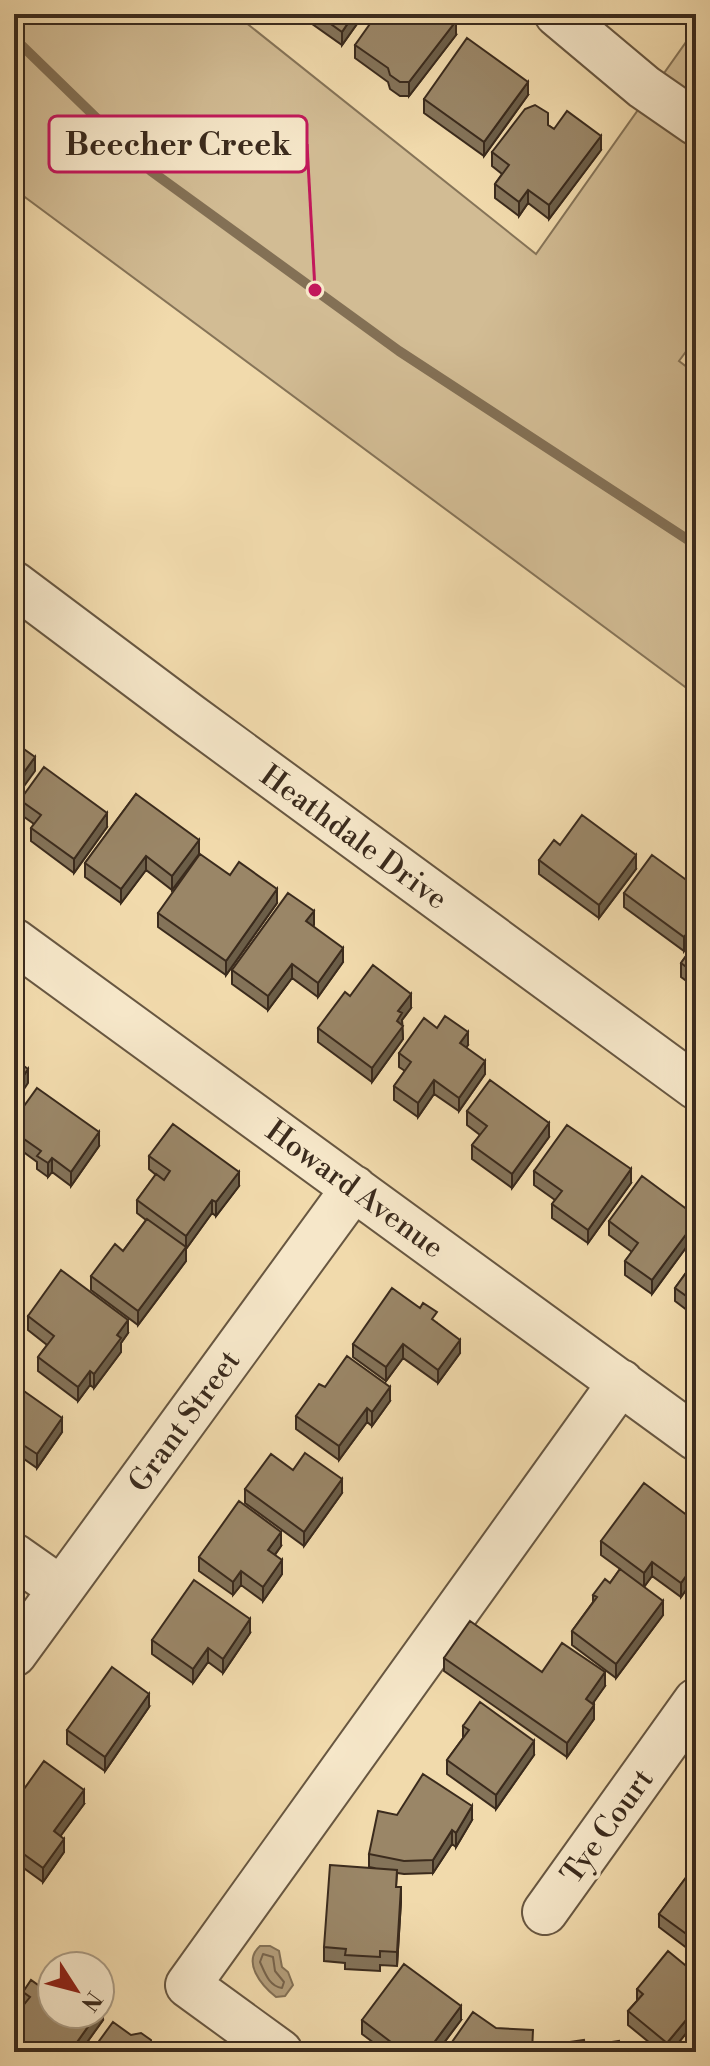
<svg xmlns="http://www.w3.org/2000/svg" width="710" height="2066" font-family="'Libre Bodoni',serif">
<style>
.green{fill:#d2bc94;stroke:#867458;stroke-width:2}
.water{fill:#b39e7b;stroke:#837055;stroke-width:2}
.lines{fill:none;stroke-linecap:round;stroke-linejoin:round}
.shore{stroke:#77644c;stroke-width:2}
.stream{stroke:#837055;stroke-width:10}
.minor-casing{stroke:#685741;stroke-width:48}
.minor{stroke:#f6e7c9;stroke-width:44}
.wall{fill:#847359;stroke:#3b2b1d;stroke-width:2}
.shaded-wall{fill:#6c5e48;stroke:#3b2b1d;stroke-width:2}
.building{fill:#9a8667;stroke:#3b2b1d;stroke-width:2}
.labels{text-anchor:middle;stroke-width:8;stroke-linejoin:round;paint-order:stroke}
.street-label{font-size:30px;fill:#3b2b1d;stroke:#f6e7c9}
.leader{fill:none;stroke:#c2185b;stroke-width:3}
.callout-dot{fill:#c2185b;stroke:#f6e7c9;stroke-width:3}
.callout{fill:#f6e7c9;stroke:#c2185b;stroke-width:3}
.callout-label{font-size:32px;text-anchor:middle;font-weight:bold;fill:#3b2b1d}
</style>
<rect width="100%" height="100%" fill="#f1daac"/>
<filter id="stains"><feTurbulence type="fractalNoise" baseFrequency=".0025" numOctaves="4"/><feColorMatrix values="0 0 0 0 .2 0 0 0 0 .09 0 0 0 0 .02 0 0 0 .5 -.17"/></filter>
<radialGradient id="worn" r=".72"><stop offset=".6" stop-color="#630" stop-opacity="0"/><stop offset="1" stop-color="#630" stop-opacity=".3"/></radialGradient>
<path class="green" d="M14,14H235L536,254L696,28V338L679,361L696,374V695L14,189Z"/>
<path class="water" d="M260,1946H270L279,1951L282,1967L288,1972L293,1985L285,1996L276,1997C261,1985 242,1962 260,1946Z"/>
<g class="lines">
<path class="shore" d="M263,1954L273,1957L275,1971L284,1982L282,1988C269,1986 265,1973 260,1962Z"/>
<path class="stream" d="M14,38L151,171L399,351L696,545"/>
<defs>
<path id="minor" d="M557,14L644,87L696,123
M14,584L190,716L696,1087
M14,941L696,1438
M14,1556L61,1589
M14,1654L354,1188
M545,1912L696,1701
M280,2052L188,1985L621,1382"/>
</defs>
<use href="#minor" class="minor-casing"/>
<use href="#minor" class="minor"/>
</g>
<path class="wall" d="M298,14H364L342,45Z
M682,14H696V23L695,24Z
M456,35L409,96H400L390,89L388,82L355,58V45Z
M528,95L484,156L424,113V99Z
M548,125L554,129L601,150L549,219L528,203L519,216L495,198V184L502,174L492,166V152Z
M136,794L199,854L172,890L146,870L121,903L85,877V863Z
M20,800L107,827L74,873L31,841V828L34,824L20,814Z
M560,845L636,869L599,918L539,874V860Z
M230,875L277,903L226,975L158,927V913Z
M696,887V934L684,951L624,907V893Z
M314,925L313,926L343,962L318,997L292,978L268,1010L232,984V970Z
M696,942V988L681,977V963Z
M350,996L411,1008L402,1020L403,1039L372,1082L318,1042V1028Z
M437,1028L468,1045L466,1047L485,1074L459,1111L434,1094L418,1117L394,1100V1086L405,1071L399,1067V1053Z
M467,1111L549,1137L512,1188L472,1159V1145L480,1135L467,1125Z
M14,1120L99,1146L71,1186L52,1172L48,1177L37,1169V1162L14,1145Z
M149,1156L239,1186L216,1216L212,1213L186,1249V1261L138,1325L91,1290V1276L123,1251L146,1220L137,1213V1200L156,1175L149,1169Z
M534,1171L631,1183L588,1243L552,1218V1204L555,1200L534,1185Z
M696,1216V1234L652,1294L625,1275V1261L632,1252L609,1235V1221Z
M696,1259V1317L675,1301V1288Z
M28,1316L128,1333L121,1343V1352L94,1388L90,1385L78,1401L38,1371V1357L47,1345L28,1330Z
M437,1323L460,1353L438,1383L403,1358L386,1381L353,1357V1344Z
M14,1384L62,1432L37,1468L14,1452Z
M325,1387L390,1401L372,1426L367,1422L339,1460L296,1429V1416Z
M293,1470L342,1493L304,1546L245,1503V1489Z
M696,1522V1576L681,1597L652,1576L644,1587L663,1615L616,1678L572,1645V1631L593,1602V1595L610,1583L620,1569L601,1555V1541Z
M281,1546L275,1555L282,1574L263,1601L241,1585L233,1595L199,1571V1557Z
M250,1633L223,1673L208,1662L193,1683L152,1654V1640Z
M444,1658L542,1672L605,1686L592,1704L594,1719L567,1757L444,1671Z
M149,1707L105,1771L67,1744V1730Z
M463,1726L534,1755L496,1809L447,1774V1760L463,1738Z
M14,1803L84,1804L60,1836L64,1852L43,1882L14,1861Z
M397,1815L472,1820L456,1847L452,1844L433,1873L404,1874L397,1873L396,1887L401,1901L397,1966L380,1965V1971L345,1969V1963L324,1961V1947L374,1868L369,1867V1854Z
M696,1864V1955L659,1927V1914Z
M696,1974V2021L671,2052H661L628,2025V2011L637,2001V1989Z
M41,1987L103,2020L80,2052H14V2002L22,2007L23,1992Z
M362,2020H461L437,2052H386L362,2034Z"/>
<path class="shaded-wall" d="M354,14H364L342,45V32Z
M456,21V35L409,96V82Z
M528,82V95L484,156V142Z
M601,136V150L549,219V205Z
M528,190V203L519,216V202Z
M35,757V771L14,800V786Z
M107,813V827L74,873V859Z
M199,840V854L172,890V876Z
M636,855V869L599,918V905Z
M146,856V870L121,903V889Z
M277,889V903L226,975V961Z
M314,911V925L306,935V921Z
M696,921V934L684,951V937Z
M343,948V962L318,997V983Z
M292,964V978L268,1010V996Z
M411,994V1008L402,1020L403,1039L372,1082V1068L397,1021L398,1011Z
M468,1032V1045L460,1057V1043Z
M485,1061V1074L459,1111V1098Z
M28,1069V1083L14,1104V1090Z
M434,1080V1094L418,1117V1103Z
M549,1123V1137L512,1188V1174Z
M99,1132V1146L71,1186V1172Z
M52,1158V1172L48,1177V1163Z
M631,1169V1183L588,1243V1230Z
M239,1172V1186L216,1216V1202Z
M212,1200V1213L186,1249V1236Z
M696,1221V1234L652,1294V1280Z
M186,1247V1261L138,1325V1311Z
M128,1320V1333L121,1343V1352L94,1388V1374L117,1335Z
M460,1340V1353L438,1383V1370Z
M403,1344V1358L386,1381V1367Z
M90,1371V1385L78,1401V1387Z
M390,1387V1401L372,1426V1412Z
M367,1408V1422L339,1460V1446Z
M62,1418V1432L37,1468V1454Z
M342,1479V1493L304,1546V1532Z
M281,1532V1546L268,1564V1550Z
M282,1560V1574L263,1601V1587Z
M652,1562V1576L644,1587V1573Z
M696,1562V1576L681,1597V1583Z
M241,1571V1585L233,1595V1582Z
M663,1601V1615L616,1678V1664Z
M250,1619V1633L223,1673V1659Z
M208,1648V1662L193,1683V1669Z
M605,1672V1686L586,1713V1699Z
M149,1694V1707L105,1771V1757Z
M594,1705V1719L567,1757V1743Z
M534,1741V1755L496,1809V1795Z
M84,1790V1804L54,1845V1831Z
M472,1806V1820L456,1847V1833Z
M452,1830V1844L433,1873V1860Z
M64,1839V1852L43,1882V1868Z
M401,1887V1901L397,1966V1952Z
M461,2006V2020L437,2052H427Z
M103,2007V2020L80,2052H70L97,2014H100V2010Z
M696,2008V2021L671,2052H667V2043Z"/>
<path class="building" d="M317,14H354L342,32Z
M377,14H454L456,21L409,82H400L390,75L388,68L355,45Z
M467,38L528,82L484,142L424,99Z
M535,105L548,113V125L554,129L567,111L601,136L549,205L528,190L519,202L495,184L509,165L492,152L525,109Z
M14,742L35,757L14,786Z
M44,767L107,813L74,859L31,828L41,815L20,800Z
M136,794L199,840L172,876L146,856L121,889L85,863Z
M582,815L636,855L599,905L539,860L554,840L560,845Z
M200,854L230,875L239,862L277,889L226,961L158,913Z
M652,855L696,887V921L684,937L624,893Z
M288,893L314,911L306,921L343,948L318,983L292,964L268,996L232,970Z
M696,942V974L681,963Z
M373,965L411,994L398,1011L402,1013L397,1021L403,1026L372,1068L318,1028L345,992L350,996Z
M445,1016L468,1032L460,1043L485,1061L459,1098L434,1080L418,1103L394,1086L411,1062L399,1053L424,1018L437,1028Z
M14,1059L28,1069L14,1090Z
M490,1080L549,1123L512,1174L472,1145L487,1126L467,1111Z
M37,1088L99,1132L71,1172L52,1158L48,1163L37,1156L41,1151L14,1132V1120Z
M173,1124L239,1172L216,1202L212,1200L186,1236L137,1200L156,1174L164,1180L170,1171L149,1156Z
M567,1125L631,1169L588,1230L552,1204L562,1191L534,1171Z
M642,1176L696,1216V1221L652,1280L625,1261L638,1243L609,1221Z
M147,1219L186,1247L138,1311L91,1276L115,1244L123,1251Z
M696,1259V1303L675,1288Z
M61,1270L128,1320L117,1335L121,1338L94,1374L90,1371L78,1387L38,1357L54,1336L28,1316Z
M392,1288L420,1308L423,1303L437,1312L432,1319L460,1340L438,1370L403,1344L386,1367L353,1344Z
M347,1356L390,1387L372,1412L367,1408L339,1446L296,1416L319,1384L325,1387Z
M14,1384L62,1418L37,1454L14,1439Z
M305,1453L342,1479L304,1532L245,1489L271,1454L293,1470Z
M644,1483L696,1522V1525L693,1528L696,1530V1562L681,1583L652,1562L644,1573L601,1541Z
M239,1501L281,1532L268,1550L282,1560L263,1587L241,1571L233,1582L199,1557Z
M620,1569L663,1601L616,1664L572,1631L597,1597L593,1595L605,1579L610,1583Z
M194,1580L250,1619L223,1659L208,1648L193,1669L152,1640Z
M470,1621L542,1672L562,1643L605,1672L586,1699L594,1705L567,1743L444,1658Z
M112,1667L149,1694L105,1757L67,1730Z
M480,1702L534,1741L496,1795L447,1760L469,1730L463,1726Z
M44,1761L84,1790L54,1831L64,1839L43,1868L14,1847V1803Z
M423,1774L472,1806L456,1833L452,1830L433,1860L404,1861L369,1854L378,1811L397,1815Z
M696,1864V1941L659,1914Z
M330,1865L397,1870L396,1887H401L397,1952L380,1951V1957L345,1955L346,1949L324,1947Z
M668,1951L696,1974V2008L667,2043L628,2011L643,1994L637,1989Z
M404,1964L461,2006L427,2052H404L362,2020Z
M52,1972V2014H97L70,2052H42L41,2051L40,2052H33L14,2038V2002L22,2007L30,1997L23,1992L31,1980L41,1987Z
M473,2012L496,2028L533,2030L532,2052H445Z
M113,2022L131,2035L141,2033L151,2040L152,2051L154,2052H91Z
M584,2040L585,2046L619,2041L620,2052H550L549,2045Z"/>
<g class="labels">
<g class="street-label">
<text transform="translate(354 837) rotate(36)" y="10">Heathdale Drive</text>
<text transform="translate(355 1189) rotate(36)" y="10">Howard Avenue</text>
<text transform="translate(184 1421) rotate(-54)" y="10">Grant Street</text>
<text transform="translate(607 1826) rotate(-54)" y="10">Tye Court</text>
</g>
</g>
<path class="leader" d="M315 290L307 144"/>
<circle class="callout-dot" cx="315" cy="290" r="8"/>
<rect class="callout" x="49" y="116" width="258" height="56" rx="8"/>
<g class="callout-label">
<text x="178" y="155">Beecher Creek</text>
</g>
<rect width="710" height="2066" fill="none" stroke="#f1daac" stroke-width="48"/>
<rect x="16" y="16" width="678" height="2034" fill="none" stroke="#3b2b1d" stroke-width="4"/>
<rect x="24" y="24" width="662" height="2018" fill="none" stroke="#3b2b1d" stroke-width="2"/>
<g transform="translate(76 1990) rotate(126)"><circle r="38" fill="#f6e7c9" stroke="#ab9c84" stroke-width="2"/>
<path d="M0-6L14 30L0 20L-14 30Z" fill="#8f2418"/>
<text y="-12" font-size="22" font-weight="bold" text-anchor="middle" fill="#3b2b1d">N</text>
</g>
<rect width="100%" height="100%" filter="url(#stains)"/>
<rect width="100%" height="100%" fill="url(#worn)"/>
</svg>
